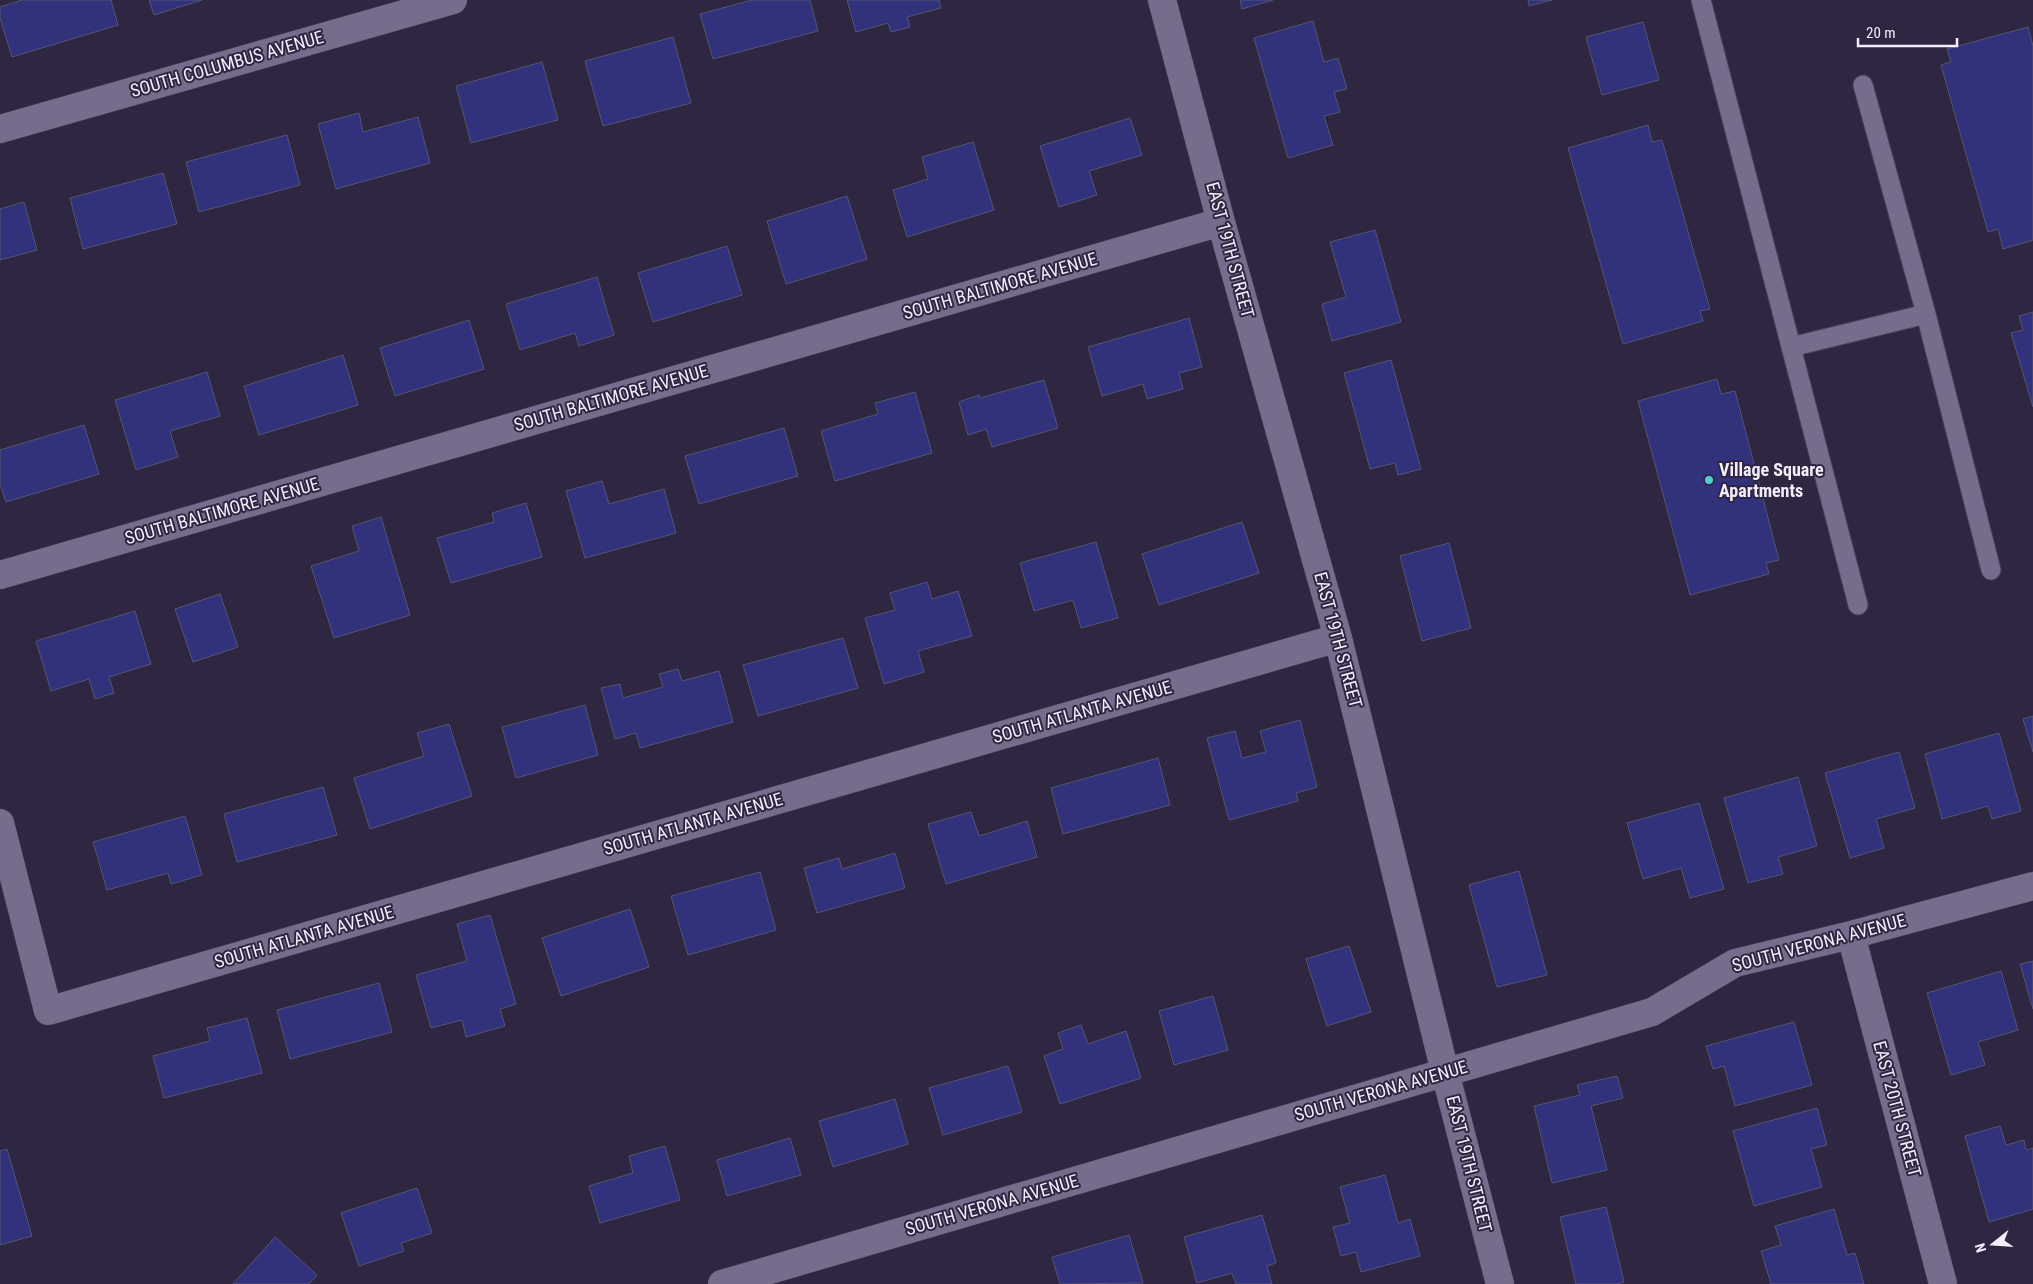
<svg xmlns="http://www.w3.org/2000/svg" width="2033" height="1284" font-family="'Roboto Condensed',sans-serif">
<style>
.building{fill:#32317c;stroke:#525673}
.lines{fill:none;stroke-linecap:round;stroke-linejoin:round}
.lane-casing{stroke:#474056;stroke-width:21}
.street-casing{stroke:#474056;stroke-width:29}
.lane{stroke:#756d8b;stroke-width:19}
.street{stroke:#756d8b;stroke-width:28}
.poi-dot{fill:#52ccd6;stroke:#2f2641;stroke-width:2}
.labels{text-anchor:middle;stroke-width:4;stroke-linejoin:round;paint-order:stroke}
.street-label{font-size:18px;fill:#f2eefc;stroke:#2f2641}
.poi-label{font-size:18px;font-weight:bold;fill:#f2eefc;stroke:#2f2641;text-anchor:start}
</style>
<rect width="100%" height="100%" fill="#2f2641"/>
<path class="building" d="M22,0H111L118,25L12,57L0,18V7Z
M149,0H202L154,15Z
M752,0H810L818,31L713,59L700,14Z
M847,0H939L941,8L907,17L910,27L891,32L888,23L856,32Z
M1240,0H1273L1242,9Z
M1528,0H1552L1529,6Z
M1313,21L1324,62L1338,58L1347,89L1334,92L1340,112L1324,116L1333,145L1288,158L1254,38Z
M1643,22L1659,80L1602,95L1586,37Z
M2028,27L2033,46V240L2003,249L1998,229L1988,232L1941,65L1951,62L1947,49Z
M673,37L691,103L603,126L585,61Z
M542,62L558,120L471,143L456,86Z
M359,113L363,132L418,117L430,163L336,189L318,124Z
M1130,118L1142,155L1089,171L1097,195L1059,207L1040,146Z
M1648,125L1652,142L1662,140L1710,309L1700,311L1703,321L1623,344L1568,148Z
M287,135L300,185L199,212L186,162Z
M973,142L994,210L907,237L893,190L928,179L922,157Z
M163,173L177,224L83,249L70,198Z
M847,196L867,259L786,284L767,221Z
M24,202L37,250L0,260V209Z
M1375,230L1401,322L1332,341L1322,304L1346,297L1330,242Z
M727,246L742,295L653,322L638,273Z
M597,277L614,335L579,346L575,333L520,350L506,304Z
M2033,312V407L2011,333L2023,330L2019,316Z
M1189,318L1202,367L1179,373L1183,389L1147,399L1143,384L1102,396L1088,347Z
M469,320L484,369L395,396L380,348Z
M343,355L358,405L259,435L244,386Z
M1391,360L1421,469L1398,475L1395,463L1370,469L1344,373Z
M207,372L220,416L170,431L178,457L136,470L115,400Z
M1717,379L1721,394L1735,391L1779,560L1766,563L1769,574L1690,595L1638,401Z
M1044,380L1058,428L992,447L986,429L968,435L959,402L979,395L980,398Z
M915,392L932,453L835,481L821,431L878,414L875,403Z
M84,425L99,474L6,502L0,484V450Z
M784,428L798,476L699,504L685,456Z
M602,481L609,504L664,489L676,533L585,558L566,491Z
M526,503L542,557L451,583L437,538L494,522L492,513Z
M381,517L410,615L334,638L311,566L359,551L352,526Z
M1242,522L1259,573L1159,605L1142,554Z
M1096,542L1118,618L1081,628L1073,600L1034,611L1020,563Z
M1449,543L1471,628L1422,641L1400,556Z
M927,582L932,599L958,591L972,636L918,651L924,672L884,684L865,618L895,610L890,593Z
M220,594L238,647L193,662L175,609Z
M135,611L151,664L109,677L114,693L95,699L89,679L51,691L36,641Z
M843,638L858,688L758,716L743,665Z
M678,669L682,681L719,671L733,722L640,748L636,733L615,739L601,688L620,684L623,698L663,687L659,674Z
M585,705L598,755L516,778L502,727Z
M2033,716V752L2023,719Z
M1300,720L1317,787L1296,793L1298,801L1229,820L1207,738L1235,731L1242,758L1266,752L1260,731Z
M449,724L472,796L370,829L354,778L424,756L417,733Z
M1999,733L2021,811L1992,819L1988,806L1942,819L1925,754Z
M1899,752L1915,808L1876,819L1884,848L1850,858L1825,773Z
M1158,758L1170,805L1063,834L1051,788Z
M1798,777L1817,846L1778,857L1783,874L1748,883L1724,798Z
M323,787L337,835L237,862L224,814Z
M1699,803L1724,889L1690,898L1681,868L1643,879L1627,823Z
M971,812L979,836L1027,821L1037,857L946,884L928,824Z
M185,816L202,875L171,884L168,873L107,890L93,842Z
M895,853L905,888L817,913L804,868L839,858L842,869Z
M1519,871L1547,975L1497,987L1469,885Z
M760,872L776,930L688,955L671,896Z
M630,909L649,967L561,996L542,938Z
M490,915L516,1004L500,1009L505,1026L466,1037L462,1020L431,1028L416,975L467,961L457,924Z
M1349,946L1371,1012L1327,1026L1306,959Z
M2033,961V1009L2020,964Z
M2001,971L2018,1030L1978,1042L1985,1065L1951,1075L1927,993Z
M379,983L392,1032L290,1059L277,1010Z
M1213,996L1228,1050L1174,1065L1159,1011Z
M247,1018L262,1073L164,1098L153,1056L210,1041L207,1028Z
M1794,1022L1812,1085L1735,1106L1724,1066L1713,1069L1706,1046Z
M1081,1025L1088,1044L1126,1031L1141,1078L1060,1104L1044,1056L1063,1049L1058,1033Z
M1008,1066L1022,1112L943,1135L929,1088Z
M1617,1076L1623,1098L1591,1106L1607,1170L1552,1183L1534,1106L1580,1095L1577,1085Z
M895,1099L908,1144L833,1167L819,1121Z
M1817,1108L1827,1145L1811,1149L1822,1187L1754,1206L1733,1131Z
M2000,1126L2006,1145L2024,1140L2026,1150L2033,1148V1209L1989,1222L1965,1136Z
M790,1138L801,1175L727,1196L717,1160Z
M665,1146L680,1200L600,1223L589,1186L633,1173L629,1156Z
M7,1149L32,1236L0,1245V1151Z
M1385,1175L1398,1223L1410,1219L1420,1256L1361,1272L1356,1252L1341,1256L1333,1227L1350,1223L1340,1187Z
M417,1188L432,1233L401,1243L404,1251L359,1266L341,1213Z
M1606,1207L1624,1282L1617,1284H1576L1560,1217Z
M1834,1209L1847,1255L1855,1253L1864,1284H1771L1761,1251L1781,1245L1775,1226Z
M1262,1215L1276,1263L1267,1266L1272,1284H1236L1232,1273L1197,1283L1184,1237Z
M1129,1235L1143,1283L1060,1284L1052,1257Z
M275,1237L317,1275L309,1284H233Z"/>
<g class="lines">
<defs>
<path id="lane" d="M1701,0L1858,605
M1863,85L1926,314L1991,570
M1791,347L1926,314"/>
<path id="street" d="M1162,0L1221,222L1338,638L1445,1072L1500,1284
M0,129L453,0
M0,575L1221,222
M0,823L48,1011L1338,638
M1851,935L1943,1284
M722,1284L1652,1012L1735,963L1851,935L2033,886"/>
</defs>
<use href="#lane" class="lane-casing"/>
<use href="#street" class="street-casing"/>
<use href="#lane" class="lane"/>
<use href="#street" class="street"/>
</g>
<circle class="poi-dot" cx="1709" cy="480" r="5"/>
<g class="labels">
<g class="street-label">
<text transform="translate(227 64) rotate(-16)" y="6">SOUTH COLUMBUS AVENUE</text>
<text transform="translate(1230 250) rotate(75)" y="6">EAST 19TH STREET</text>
<text transform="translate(1000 286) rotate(-16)" y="6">SOUTH BALTIMORE AVENUE</text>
<text transform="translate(611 398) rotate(-16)" y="6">SOUTH BALTIMORE AVENUE</text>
<text transform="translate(222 511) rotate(-16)" y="6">SOUTH BALTIMORE AVENUE</text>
<text transform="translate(1338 640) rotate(75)" y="6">EAST 19TH STREET</text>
<text transform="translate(1082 712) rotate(-16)" y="6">SOUTH ATLANTA AVENUE</text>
<text transform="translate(693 824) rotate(-16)" y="6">SOUTH ATLANTA AVENUE</text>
<text transform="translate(304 937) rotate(-16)" y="6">SOUTH ATLANTA AVENUE</text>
<text transform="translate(1819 943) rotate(-15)" y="6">SOUTH VERONA AVENUE</text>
<text transform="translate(1381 1091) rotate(-16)" y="6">SOUTH VERONA AVENUE</text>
<text transform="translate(1897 1109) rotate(75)" y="6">EAST 20TH STREET</text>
<text transform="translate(1469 1164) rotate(76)" y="6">EAST 19TH STREET</text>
<text transform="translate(992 1205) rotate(-16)" y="6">SOUTH VERONA AVENUE</text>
</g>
<g class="poi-label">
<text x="1719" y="476">Village Square<tspan x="1719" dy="21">Apartments</tspan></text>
</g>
</g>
<g transform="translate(1993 1244) rotate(253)" stroke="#2f2641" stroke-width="4" paint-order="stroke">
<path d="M0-4L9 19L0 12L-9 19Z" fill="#f2eefc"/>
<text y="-8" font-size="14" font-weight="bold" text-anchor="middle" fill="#f2eefc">N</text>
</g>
<path d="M1858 38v8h99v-8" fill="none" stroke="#f2eefc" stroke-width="2.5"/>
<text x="1866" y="38" font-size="15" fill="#f2eefc" stroke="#2f2641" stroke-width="4" paint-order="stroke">20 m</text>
</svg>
